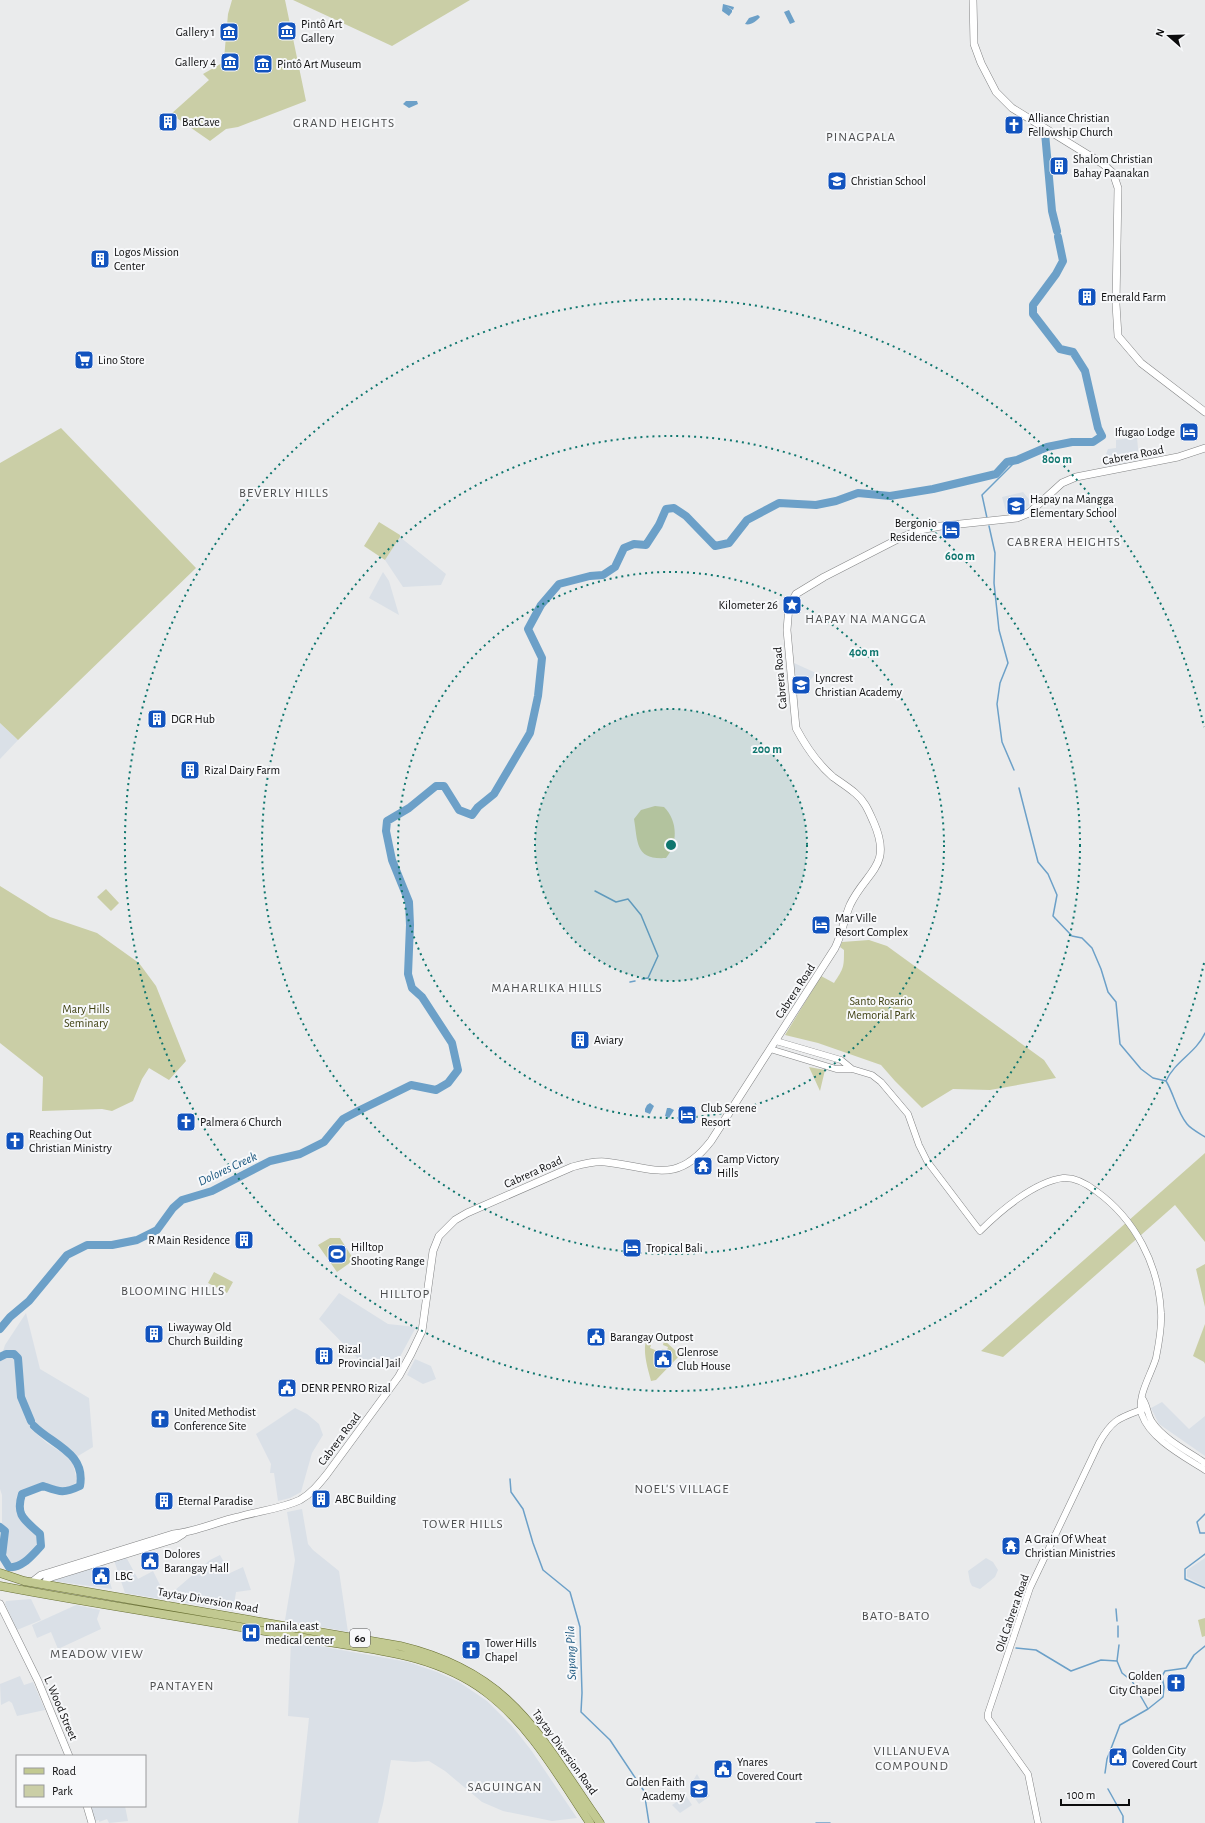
<svg xmlns="http://www.w3.org/2000/svg" width="1205" height="1823" font-family="'Alegreya Sans',sans-serif">
<style>
.built{fill:#dae0e7}
.green{fill:#cacea6;fill-rule:evenodd}
.water{fill:#6ca0c8}
.lines{fill:none;stroke-linecap:round;stroke-linejoin:round}
.stream{stroke:#6ca0c8;stroke-width:1.5}
.river{stroke:#6ca0c8;stroke-width:8}
.tertiary-casing{stroke:#838485;stroke-width:7}
.secondary-casing{stroke:#838485;stroke-width:8}
.primary-casing{stroke:#686f33;stroke-width:9}
.tertiary{stroke:#fff;stroke-width:6}
.secondary{stroke:#fff;stroke-width:7}
.primary{stroke:#c2c991;stroke-width:8}
.ring{fill:none;stroke:#0f766e;stroke-width:2;stroke-dasharray:2 4}
.labels{text-anchor:middle;stroke-width:4;stroke-linejoin:round;paint-order:stroke}
.shield{fill:#f7f8fa;stroke:#525354;stroke-width:1}
.shield-label{font-size:11px;font-weight:bold;fill:#0c0c0d}
.poi-label{font-size:12px;fill:#0c0c0d;stroke:#f7f8fa;text-anchor:start}
.street-label{font-size:12px;fill:#0c0c0d;stroke:#f7f8fa}
.park-label{font-size:12px;fill:#3e4011;stroke:#f7f8fa}
.neighbourhood-label{font-size:13px;letter-spacing:1px;fill:#4d4e4f;stroke:#f7f8fa}
.water-label{font-size:13px;font-style:italic;fill:#1b577f;stroke:#f7f8fa}
.centre{fill:#0f766e;stroke:#f7f8fa;stroke-width:2}
.ring-label{font-size:12px;text-anchor:middle;font-weight:bold;fill:#0f766e;stroke:#f7f8fa;stroke-width:4;stroke-linejoin:round;paint-order:stroke}
</style>
<rect width="100%" height="100%" fill="#eaebec"/>
<path class="built" d="M1137,437L1139,460L1105,467V457L1108,449L1116,448V440Z
M1023,492L1032,503L1024,510L1015,514L1007,515L1002,497Z
M400,537L446,574L441,585L403,587L385,560Z
M383,572L389,581L399,615L369,598Z
M794,663L816,673L797,697Z
M0,723L18,740L0,759Z
M339,1293L388,1324L416,1327L394,1368L374,1357L366,1367L319,1319Z
M26,1313L40,1369L89,1398L93,1447L78,1456L41,1431L36,1425L31,1429L47,1443L64,1454L73,1464L77,1481L69,1489H63L42,1482L20,1493L16,1501V1508L19,1517L39,1538L38,1544L27,1556L12,1566L4,1548L8,1534L6,1527L2,1524V1495L0,1489V1360L5,1345Z
M415,1359L431,1366L436,1379L423,1384L407,1375Z
M1162,1402L1189,1429L1205,1416V1456L1159,1424L1151,1408Z
M295,1408L307,1414L319,1424L323,1435L312,1453L301,1492L290,1498L278,1501L274,1473H270L271,1464L256,1434Z
M302,1509L308,1544L313,1550L339,1571L348,1632L285,1620L295,1560L287,1512Z
M220,1555L230,1573L243,1567L251,1590L236,1592L233,1611L166,1599L167,1597L210,1560Z
M126,1557L138,1579L153,1571L165,1595L161,1599L125,1593L114,1560Z
M986,1558L993,1562L998,1570L995,1577L980,1589L972,1586L970,1582L968,1571Z
M1205,1558V1587L1187,1577V1570Z
M104,1563L112,1589L53,1581V1579Z
M31,1599L41,1620L17,1630L5,1604L6,1601Z
M76,1605L100,1610L97,1619L101,1629L58,1649L51,1632L37,1638L32,1625Z
M291,1641L408,1662L437,1672L459,1682L487,1701L512,1726L531,1750L577,1818L552,1821L503,1811L482,1802L445,1771L429,1761L414,1762L391,1760L383,1804L378,1823H298L309,1718L288,1716Z
M20,1676L24,1685L33,1682L45,1710L17,1716L12,1703L9,1701L1,1705L0,1684Z
M697,1774L710,1796L699,1804L691,1793L692,1791L689,1787Z
M680,1792L685,1794L692,1805L680,1813L672,1805L678,1801L675,1796Z
M95,1806H125L128,1821L109,1823L107,1819L99,1822V1820L95,1821L91,1808Z"/>
<path class="green" d="M232,0H285L306,101L238,127L226,129L210,141L171,114L209,80L203,74L222,63L224,59L228,14Z
M293,0H470L392,46Z
M61,428L196,568L18,740L0,723V463Z
M379,522L400,535V537L385,560L364,546Z
M655,806L664,807C678,821 678,843 666,858C635,860 638,843 634,819L641,810Z
M0,886L50,917L97,933L139,963L156,986L186,1061L169,1080L149,1068L142,1079L133,1101L112,1111L102,1109L42,1111L43,1077L0,1043Z
M106,889L119,903L111,911L97,897Z
M869,940L887,946L1044,1060L1056,1078L990,1090L953,1089L922,1108L895,1081L881,1065L818,1043L785,1035L821,976L834,983C844,968 844,967 844,950L840,947L842,942Z
M809,1067L825,1070L820,1091Z
M1205,1153V1242L1175,1205L1003,1357L981,1351Z
M330,1238H340L354,1260L337,1272L318,1245Z
M1205,1264V1307L1196,1269Z
M214,1272L233,1282L227,1293L208,1283Z
M1205,1324V1364L1204,1362L1193,1356Z
M651,1333L663,1339L680,1355L656,1380L651,1381C648,1368 639,1344 651,1333ZM654,1337L664,1341L663,1345L668,1347L667,1350L662,1349L660,1352L650,1348L651,1345L648,1343L649,1339L653,1340Z
M1205,1618V1636L1202,1637L1198,1620Z"/>
<path class="water" d="M723,4L734,7L733,10L726,6L732,10V12L729,16L722,11Z
M789,10L795,22L790,24L784,12Z
M758,15L760,17C757,21 750,26 745,24L749,18Z
M406,101H417L418,104L409,108L403,104Z
M650,1103L654,1106L650,1114L645,1112V1109L647,1105Z
M667,1108H670L674,1110L669,1118L665,1116Z"/>
<g class="lines">
<path class="stream" d="M987,518L982,495L1017,460
M989,526L995,553L994,583L999,630L1008,663L1000,683L997,704L1002,742L1014,770
M1019,788L1038,862L1048,874L1057,895L1053,916L1072,936L1082,938L1092,948L1101,969L1108,992L1116,1002L1120,1044L1141,1069L1153,1078L1166,1081C1174,1094 1177,1112 1187,1124C1191,1129 1199,1133 1205,1137
M595,891L616,902L628,899L641,915L658,956L648,978L642,979
M630,982L635,981
M1166,1081C1175,1061 1196,1053 1205,1033
M510,1479L511,1492L523,1509L533,1543L543,1570L570,1592L580,1627L582,1693L581,1712L610,1740L644,1791L649,1823
M1205,1514L1197,1522L1200,1533H1205
M1205,1554L1185,1569V1579L1205,1588
M1116,1609L1117,1621
M1118,1626V1637
M1016,1648L1036,1650L1071,1671L1101,1660L1117,1661L1122,1673L1132,1681L1148,1709L1120,1725L1107,1759L1105,1773
M1001,1650L1006,1649
M1117,1661L1119,1645
M1148,1709L1163,1697L1164,1687L1162,1676L1165,1671L1186,1668L1194,1655L1205,1646
M1108,1789L1123,1816V1823
M816,1823H830"/>
<path class="river" d="M1045,133L1052,211L1057,231
M0,1329L10,1317L29,1301L67,1255L87,1245H112L137,1240L157,1230L173,1208L182,1200L212,1191L270,1161L300,1154L324,1142L343,1119L360,1110L411,1085L436,1090L448,1083L458,1070L452,1043L422,997L412,988L408,974L410,925L409,902L392,860L386,831L387,821L409,808L436,786H444L459,810L472,815L478,807L494,794L530,733L538,696L542,658L528,629L541,605L559,584L590,576L603,575L615,567L624,548L634,544L646,545L659,525L666,509L674,508L686,516L715,546L729,543L747,520L779,503L816,505L836,501L858,493L890,496L933,489L996,474L1007,462L1017,460L1047,447L1072,442H1093L1102,436L1098,428L1085,371L1073,352L1060,349L1033,314V305L1056,274L1063,261L1058,237
M0,1357L6,1354H14L18,1358L21,1397L31,1421
M0,1527L5,1531L2,1556L9,1567C22,1569 33,1554 41,1546L40,1534C25,1520 15,1516 22,1494L43,1486C60,1492 63,1494 80,1486C86,1453 53,1445 34,1426"/>
<defs>
<path id="tertiary" d="M776,1041L841,1060L852,1069
M770,1049L836,1069H852L872,1075L881,1082L908,1114L919,1145L927,1161L980,1231C1000,1211 1034,1182 1063,1178C1076,1177 1087,1184 1096,1191C1135,1219 1159,1265 1161,1313C1162,1328 1159,1343 1156,1358C1151,1375 1136,1397 1142,1415C1150,1439 1185,1457 1205,1470
M1142,1398C1148,1405 1147,1416 1153,1423C1164,1439 1189,1452 1205,1463
M1038,1823L1028,1774L988,1718V1713L1030,1588L1099,1443C1113,1418 1120,1418 1146,1408"/>
<path id="secondary" d="M973,0L974,44L981,63L996,92L1012,108L1103,164L1113,173L1118,188L1116,304L1118,336L1141,363L1205,412
M32,1582L41,1575L54,1571L173,1534C195,1532 216,1522 238,1517C258,1511 281,1509 300,1500C311,1494 319,1484 327,1474L399,1376L411,1354L422,1331L433,1251L439,1236L455,1220L467,1213L572,1167C583,1164 594,1161 605,1162C653,1167 676,1186 711,1141L835,948C842,934 844,919 850,905C866,871 893,867 874,823C869,812 865,801 855,793C848,787 840,782 833,777C818,764 805,745 796,728L787,630L789,606L796,594L824,577L900,538L920,530L941,526L1017,518L1029,513L1062,483L1076,477L1178,457L1205,448
M45,1584L47,1579L52,1577L175,1539L183,1534
M0,1604L38,1681L69,1756
M87,1806L92,1823"/>
<path id="primary" d="M0,1573L24,1581L400,1646C513,1673 539,1736 600,1823
M0,1586C99,1605 199,1619 298,1637C363,1649 432,1651 486,1692C531,1726 559,1777 590,1823"/>
</defs>
<use href="#tertiary" class="tertiary-casing"/>
<use href="#secondary" class="secondary-casing"/>
<use href="#primary" class="primary-casing"/>
<use href="#tertiary" class="tertiary"/>
<use href="#secondary" class="secondary"/>
<use href="#primary" class="primary"/>
</g>
<circle cx="671" cy="845" r="136" fill="#0f766e" fill-opacity=".12"/>
<g class="ring">
<circle cx="671" cy="845" r="136"/>
<circle cx="671" cy="845" r="273"/>
<circle cx="671" cy="845" r="409"/>
<path d="M1204 963A546 546 0 1 1 1204 727"/>
</g>
<defs>
<symbol id="museum-square" viewBox="-11 -11 22 22"><rect x="-9" y="-9" width="18" height="18" rx="4" fill="#1253be" stroke="#f7f8fa"/><path d="M0-6L6-3V-2H-6V-3ZM-5-1h2V3h-2ZM-1-1h2V3h-2ZM3-1h2V3H3ZM-6 4H6V6H-6Z" fill="#fff"/></symbol>
<symbol id="building-square" viewBox="-11 -11 22 22"><rect x="-9" y="-9" width="18" height="18" rx="4" fill="#1253be" stroke="#f7f8fa"/><path d="M-4-6H4V6H1V3H-1V6H-4ZM-2.5-4.3h1.7v1.8h-1.7ZM.8-4.3h1.7v1.8H.8ZM-2.5-1h1.7V.8h-1.7ZM.8-1h1.7V.8H.8Z" fill="#fff"/></symbol>
<symbol id="church-square" viewBox="-11 -11 22 22"><rect x="-9" y="-9" width="18" height="18" rx="4" fill="#1253be" stroke="#f7f8fa"/><path d="M-1.2-6h2.4v3.5h3.3v2.4h-3.3V6h-2.4V-.1h-3.3v-2.4h3.3Z" fill="#fff"/></symbol>
<symbol id="school-square" viewBox="-11 -11 22 22"><rect x="-9" y="-9" width="18" height="18" rx="4" fill="#1253be" stroke="#f7f8fa"/><path d="M0-5L7-2L0 1L-7-2ZM-4 1L0 2.5L4 1V4Q0 6-4 4Z" fill="#fff"/></symbol>
<symbol id="supermarket-square" viewBox="-11 -11 22 22"><rect x="-9" y="-9" width="18" height="18" rx="4" fill="#1253be" stroke="#f7f8fa"/><path d="M-6-5.5h2.5l.6 2H6L4.5 2H-2.5L-4.4-4H-6ZM-1.5 3.2a1.3 1.3 0 1 0 .1 0ZM3 3.2a1.3 1.3 0 1 0 .1 0Z" fill="#fff"/></symbol>
<symbol id="hotel-square" viewBox="-11 -11 22 22"><rect x="-9" y="-9" width="18" height="18" rx="4" fill="#1253be" stroke="#f7f8fa"/><path d="M-6-4.5h1.5V1H6V5H4.5V3h-9V5H-6ZM-4 0a1.8 1.8 0 1 1 3.6 0ZM.5 0V-2.5h3Q6-2.5 6 0Z" fill="#fff"/></symbol>
<symbol id="sight-square" viewBox="-11 -11 22 22"><rect x="-9" y="-9" width="18" height="18" rx="4" fill="#1253be" stroke="#f7f8fa"/><path d="M0-6L1.8-2.2L6-1.7L2.9 1.2L3.7 5.4L0 3.3L-3.7 5.4L-2.9 1.2L-6-1.7L-1.8-2.2Z" fill="#fff"/></symbol>
<symbol id="temple-square" viewBox="-11 -11 22 22"><rect x="-9" y="-9" width="18" height="18" rx="4" fill="#1253be" stroke="#f7f8fa"/><path d="M0-6L5-2H3V0L6.5 2.5H4V6H1.5V3h-3V6H-4V2.5H-6.5L-3 0V-2H-5Z" fill="#fff"/></symbol>
<symbol id="stadium-square" viewBox="-11 -11 22 22"><rect x="-9" y="-9" width="18" height="18" rx="4" fill="#1253be" stroke="#f7f8fa"/><path d="M0-5a6.5 5 0 1 0 0 10a6.5 5 0 1 0 0-10ZM-3.5-1.8h7v3.6h-7Z" fill="#fff"/></symbol>
<symbol id="civic-square" viewBox="-11 -11 22 22"><rect x="-9" y="-9" width="18" height="18" rx="4" fill="#1253be" stroke="#f7f8fa"/><path d="M-.6-6.5H3V-4.5H.6V-3L4-1V1h2V6H-6V1h2V-1L-.6-3ZM-1.2 2.5V6h2.4V2.5Z" fill="#fff"/></symbol>
<symbol id="hospital-square" viewBox="-11 -11 22 22"><rect x="-9" y="-9" width="18" height="18" rx="4" fill="#1253be" stroke="#f7f8fa"/><path d="M-5-5h3v3.5h4V-5h3V5h-3V1.5h-4V5h-3Z" fill="#fff"/></symbol>
</defs>
<g fill-rule="evenodd">
<use href="#museum-square" x="276" y="20" width="22" height="22"/>
<use href="#museum-square" x="218" y="21" width="22" height="22"/>
<use href="#museum-square" x="219" y="51" width="22" height="22"/>
<use href="#museum-square" x="252" y="53" width="22" height="22"/>
<use href="#building-square" x="157" y="111" width="22" height="22"/>
<use href="#church-square" x="1003" y="114" width="22" height="22"/>
<use href="#building-square" x="1048" y="155" width="22" height="22"/>
<use href="#school-square" x="826" y="170" width="22" height="22"/>
<use href="#building-square" x="89" y="248" width="22" height="22"/>
<use href="#building-square" x="1076" y="286" width="22" height="22"/>
<use href="#supermarket-square" x="73" y="349" width="22" height="22"/>
<use href="#hotel-square" x="1178" y="421" width="22" height="22"/>
<use href="#school-square" x="1005" y="495" width="22" height="22"/>
<use href="#hotel-square" x="940" y="519" width="22" height="22"/>
<use href="#sight-square" x="781" y="594" width="22" height="22"/>
<use href="#school-square" x="790" y="674" width="22" height="22"/>
<use href="#building-square" x="146" y="708" width="22" height="22"/>
<use href="#building-square" x="179" y="759" width="22" height="22"/>
<use href="#hotel-square" x="810" y="914" width="22" height="22"/>
<use href="#building-square" x="569" y="1029" width="22" height="22"/>
<use href="#hotel-square" x="676" y="1104" width="22" height="22"/>
<use href="#church-square" x="175" y="1111" width="22" height="22"/>
<use href="#church-square" x="4" y="1130" width="22" height="22"/>
<use href="#temple-square" x="692" y="1155" width="22" height="22"/>
<use href="#building-square" x="233" y="1229" width="22" height="22"/>
<use href="#hotel-square" x="621" y="1237" width="22" height="22"/>
<use href="#stadium-square" x="326" y="1243" width="22" height="22"/>
<use href="#building-square" x="143" y="1323" width="22" height="22"/>
<use href="#civic-square" x="585" y="1326" width="22" height="22"/>
<use href="#building-square" x="313" y="1345" width="22" height="22"/>
<use href="#civic-square" x="652" y="1348" width="22" height="22"/>
<use href="#civic-square" x="276" y="1377" width="22" height="22"/>
<use href="#church-square" x="149" y="1408" width="22" height="22"/>
<use href="#building-square" x="310" y="1488" width="22" height="22"/>
<use href="#building-square" x="153" y="1490" width="22" height="22"/>
<use href="#temple-square" x="1000" y="1535" width="22" height="22"/>
<use href="#civic-square" x="139" y="1550" width="22" height="22"/>
<use href="#civic-square" x="90" y="1565" width="22" height="22"/>
<use href="#hospital-square" x="240" y="1622" width="22" height="22"/>
<use href="#church-square" x="460" y="1639" width="22" height="22"/>
<use href="#church-square" x="1165" y="1672" width="22" height="22"/>
<use href="#civic-square" x="1107" y="1746" width="22" height="22"/>
<use href="#civic-square" x="712" y="1758" width="22" height="22"/>
<use href="#school-square" x="688" y="1778" width="22" height="22"/>
</g>
<g class="labels">
<rect class="shield" x="350" y="1629" width="20" height="18" rx="3"/>
<g class="shield-label">
<text x="360" y="1642">60</text>
</g>
<g class="poi-label">
<text x="301" y="28">Pintô Art<tspan x="301" dy="14">Gallery</tspan></text>
<text x="215" y="36" text-anchor="end">Gallery 1</text>
<text x="216" y="66" text-anchor="end">Gallery 4</text>
<text x="277" y="68">Pintô Art Museum</text>
<text x="1028" y="122">Alliance Christian<tspan x="1028" dy="14">Fellowship Church</tspan></text>
<text x="182" y="126">BatCave</text>
<text x="1073" y="163">Shalom Christian<tspan x="1073" dy="14">Bahay Paanakan</tspan></text>
<text x="851" y="185">Christian School</text>
<text x="114" y="256">Logos Mission<tspan x="114" dy="14">Center</tspan></text>
<text x="1101" y="301">Emerald Farm</text>
<text x="98" y="364">Lino Store</text>
<text x="1175" y="436" text-anchor="end">Ifugao Lodge</text>
<text x="1030" y="503">Hapay na Mangga<tspan x="1030" dy="14">Elementary School</tspan></text>
<text x="937" y="527" text-anchor="end">Bergonio<tspan x="937" dy="14">Residence</tspan></text>
<text x="778" y="609" text-anchor="end">Kilometer 26</text>
<text x="815" y="682">Lyncrest<tspan x="815" dy="14">Christian Academy</tspan></text>
<text x="171" y="723">DGR Hub</text>
<text x="204" y="774">Rizal Dairy Farm</text>
<text x="835" y="922">Mar Ville<tspan x="835" dy="14">Resort Complex</tspan></text>
<text x="594" y="1044">Aviary</text>
<text x="701" y="1112">Club Serene<tspan x="701" dy="14">Resort</tspan></text>
<text x="200" y="1126">Palmera 6 Church</text>
<text x="29" y="1138">Reaching Out<tspan x="29" dy="14">Christian Ministry</tspan></text>
<text x="717" y="1163">Camp Victory<tspan x="717" dy="14">Hills</tspan></text>
<text x="230" y="1244" text-anchor="end">R Main Residence</text>
<text x="351" y="1251">Hilltop<tspan x="351" dy="14">Shooting Range</tspan></text>
<text x="646" y="1252">Tropical Bali</text>
<text x="168" y="1331">Liwayway Old<tspan x="168" dy="14">Church Building</tspan></text>
<text x="610" y="1341">Barangay Outpost</text>
<text x="338" y="1353">Rizal<tspan x="338" dy="14">Provincial Jail</tspan></text>
<text x="677" y="1356">Glenrose<tspan x="677" dy="14">Club House</tspan></text>
<text x="301" y="1392">DENR PENRO Rizal</text>
<text x="174" y="1416">United Methodist<tspan x="174" dy="14">Conference Site</tspan></text>
<text x="335" y="1503">ABC Building</text>
<text x="178" y="1505">Eternal Paradise</text>
<text x="1025" y="1543">A Grain Of Wheat<tspan x="1025" dy="14">Christian Ministries</tspan></text>
<text x="164" y="1558">Dolores<tspan x="164" dy="14">Barangay Hall</tspan></text>
<text x="115" y="1580">LBC</text>
<text x="265" y="1630">manila east<tspan x="265" dy="14">medical center</tspan></text>
<text x="485" y="1647">Tower Hills<tspan x="485" dy="14">Chapel</tspan></text>
<text x="1162" y="1680" text-anchor="end">Golden<tspan x="1162" dy="14">City Chapel</tspan></text>
<text x="1132" y="1754">Golden City<tspan x="1132" dy="14">Covered Court</tspan></text>
<text x="737" y="1766">Ynares<tspan x="737" dy="14">Covered Court</tspan></text>
<text x="685" y="1786" text-anchor="end">Golden Faith<tspan x="685" dy="14">Academy</tspan></text>
</g>
<g class="street-label">
<text transform="translate(1133 455) rotate(-11)" y="4">Cabrera Road</text>
<text transform="translate(780 678) rotate(-95)" y="4">Cabrera Road</text>
<text transform="translate(795 991) rotate(-57)" y="4">Cabrera Road</text>
<text transform="translate(533 1172) rotate(-24)" y="4">Cabrera Road</text>
<text transform="translate(339 1439) rotate(-53)" y="4">Cabrera Road</text>
<text transform="translate(208 1600) rotate(10)" y="4">Taytay Diversion Road</text>
<text transform="translate(1012 1613) rotate(-71)" y="4">Old Cabrera Road</text>
<text transform="translate(61 1708) rotate(67)" y="4">L. Wood Street</text>
<text transform="translate(565 1752) rotate(54)" y="4">Taytay Diversion Road</text>
</g>
<g class="park-label">
<text x="881" y="1005">Santo Rosario<tspan x="881" dy="14">Memorial Park</tspan></text>
<text x="86" y="1013">Mary Hills<tspan x="86" dy="14">Seminary</tspan></text>
</g>
<g class="neighbourhood-label">
<text x="344" y="127">GRAND HEIGHTS</text>
<text x="861" y="141">PINAGPALA</text>
<text x="284" y="497">BEVERLY HILLS</text>
<text x="1064" y="546">CABRERA HEIGHTS</text>
<text x="866" y="623">HAPAY NA MANGGA</text>
<text x="547" y="992">MAHARLIKA HILLS</text>
<text x="173" y="1295">BLOOMING HILLS</text>
<text x="405" y="1298">HILLTOP</text>
<text x="682" y="1493">NOEL'S VILLAGE</text>
<text x="463" y="1528">TOWER HILLS</text>
<text x="896" y="1620">BATO-BATO</text>
<text x="97" y="1658">MEADOW VIEW</text>
<text x="182" y="1690">PANTAYEN</text>
<text x="912" y="1755">VILLANUEVA<tspan x="912" dy="15">COMPOUND</tspan></text>
<text x="505" y="1791">SAGUINGAN</text>
</g>
<g class="water-label">
<text transform="translate(227 1168) rotate(-25)" y="5">Dolores Creek</text>
<text transform="translate(570 1653) rotate(-92)" y="5">Sapang Pila</text>
</g>
</g>
<circle cx="671" cy="845" r="6" class="centre"/>
<g class="ring-label">
<text x="1057" y="463">800 m</text>
<text x="960" y="560">600 m</text>
<text x="864" y="656">400 m</text>
<text x="767" y="753">200 m</text>
</g>
<rect x="16" y="1755" width="130" height="52" fill="#f7f8fa" stroke="#999a9b"/>
<rect x="24" y="1768" width="20" height="6" fill="#c2c991" stroke="#999a9b"/>
<text x="52" y="1775" font-size="12" fill="#0c0c0d">Road</text>
<rect x="24" y="1785" width="20" height="12" fill="#cacea6" stroke="#999a9b"/>
<text x="52" y="1795" font-size="12" fill="#0c0c0d">Park</text>
<g transform="translate(1169 36) rotate(290)" stroke="#f7f8fa" stroke-width="3" paint-order="stroke">
<path d="M0-3L7 15L0 10L-7 15Z" fill="#0c0c0d"/>
<text y="-6" font-size="11" font-weight="bold" text-anchor="middle" fill="#0c0c0d">N</text>
</g>
<path d="M1061 1799v6h68v-6" fill="none" stroke="#0c0c0d" stroke-width="2"/>
<text x="1067" y="1799" font-size="12" fill="#0c0c0d" stroke="#f7f8fa" stroke-width="3" paint-order="stroke">100 m</text>
</svg>
